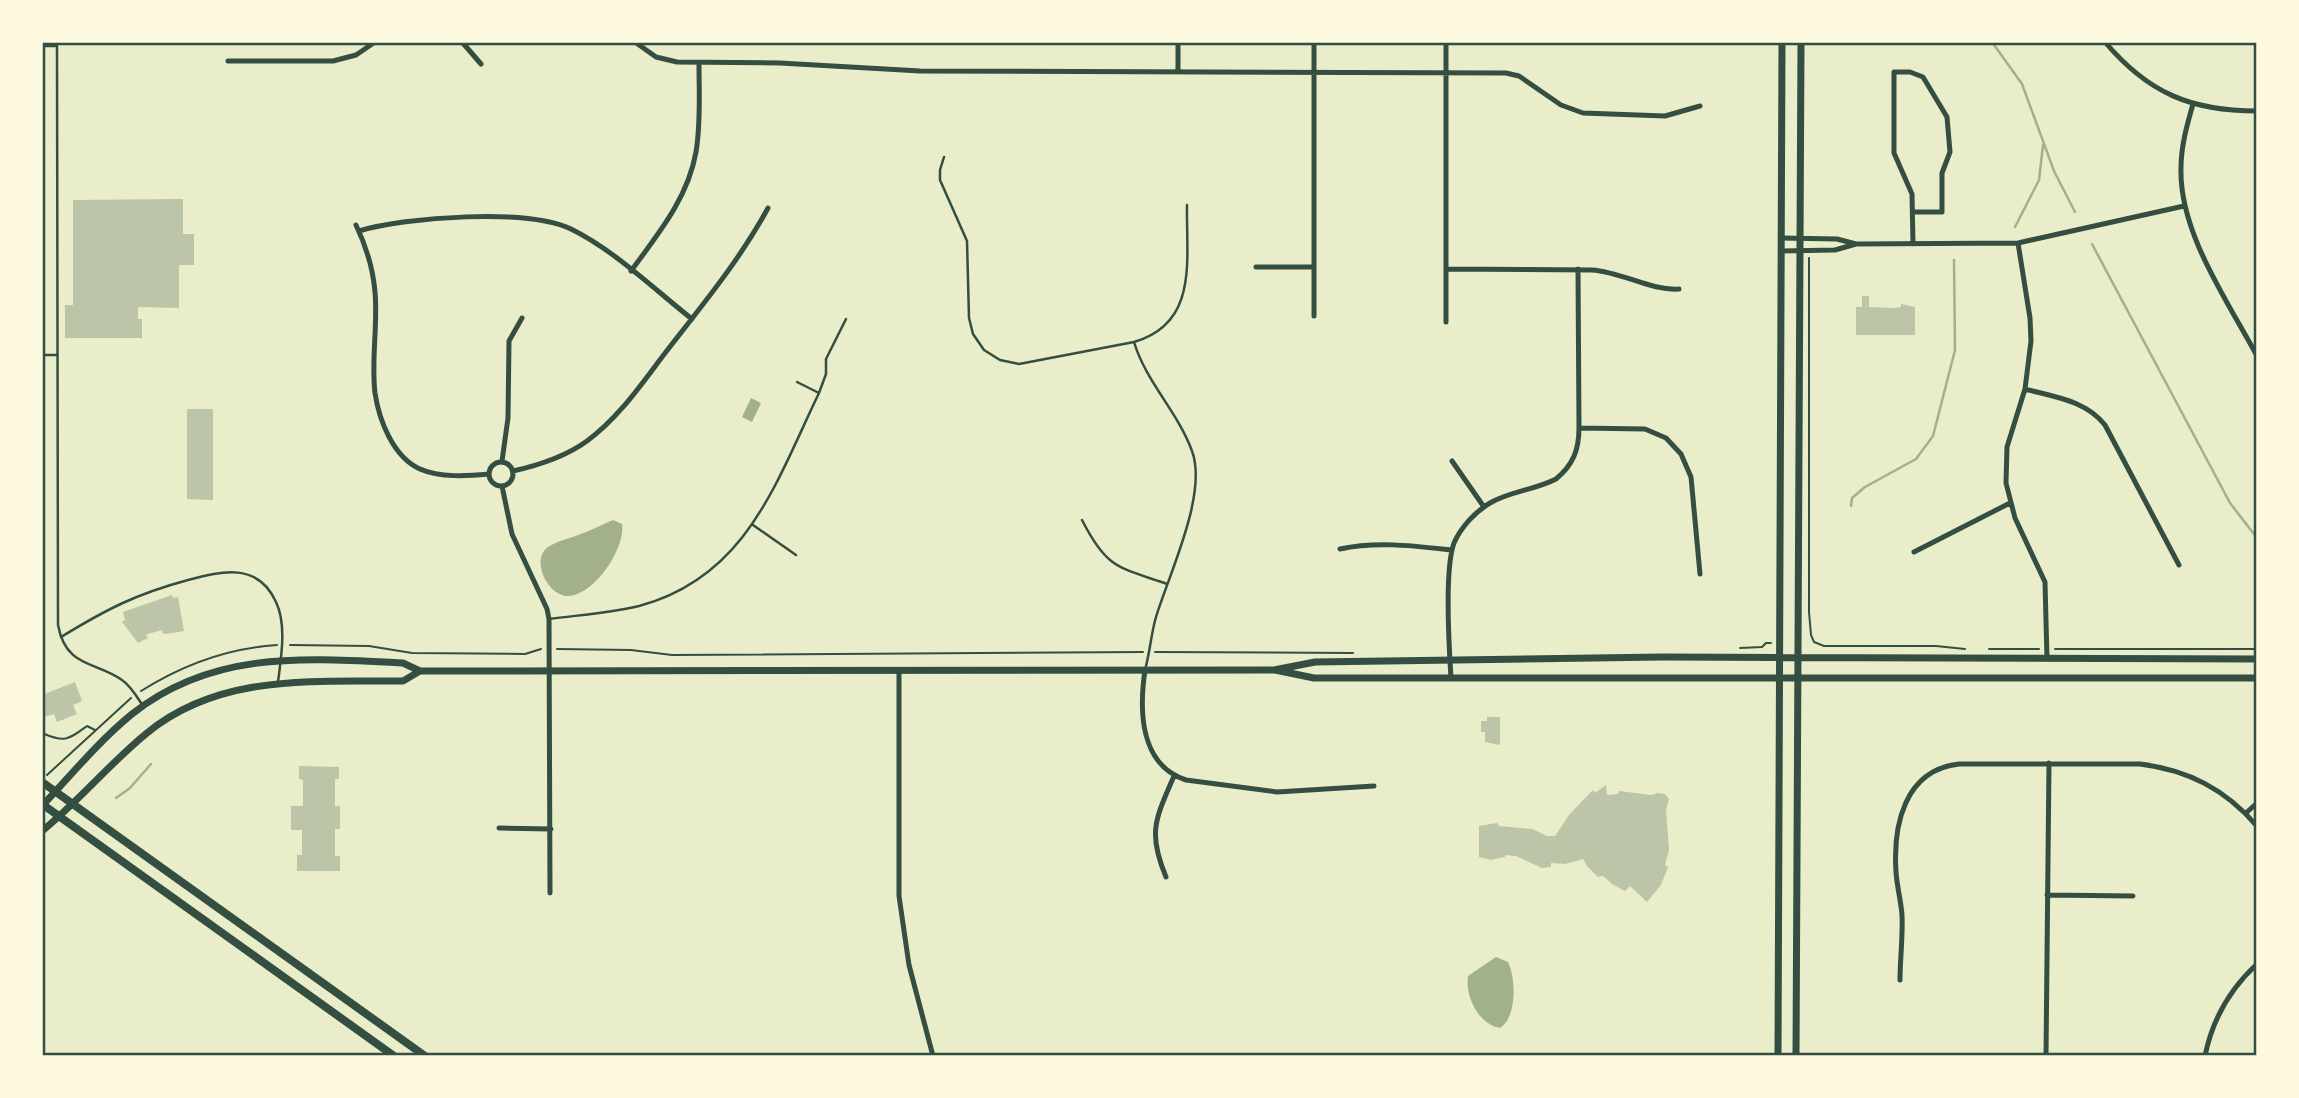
<svg xmlns="http://www.w3.org/2000/svg" width="2299" height="1098" font-family="Inter,sans-serif">
<style>
.water{fill:#a3b18a}
.lines{fill:none;stroke-linecap:round;stroke-linejoin:round}
.stream{stroke:#a3b18a;stroke-width:2.5}
.building{fill:#bcc5a7}
.path{stroke:#344e41;stroke-width:2}
.service{stroke:#344e41;stroke-width:2.5}
.minor{stroke:#344e41;stroke-width:5}
.secondary{stroke:#344e41;stroke-width:7}
.primary{stroke:#344e41;stroke-width:8}
.neatline{fill:none;stroke:#344e41;stroke-width:2.5}
</style>
<rect width="100%" height="100%" fill="#e9edc9"/>
<path class="water" d="M751,398L761,403L752,422L742,417Z
M613,520L622,524C626,548 594,596 568,596C548,596 530,560 548,547C557,541 568,539 578,535C590,531 601,525 613,520Z
M1496,957L1508,962C1516,978 1517,1018 1500,1028C1478,1024 1465,996 1468,976Z"/>
<g class="lines">
<path class="stream" d="M1992,42L2022,84L2054,171L2075,212
M2015,227L2039,180L2043,145
M2092,244L2230,503L2257,538
M1851,506L1852,498L1865,487L1916,459L1933,436L1955,350L1954,260
M116,798L130,788L151,764"/>
</g>
<path class="building" d="M183,199V234H194V265H179V308L138,307V319H142V338H65V305H73V200Z
M1862,296H1869V307L1895,308L1901,307V304L1915,307V335H1856V307H1862Z
M187,409H213V500L187,499Z
M172,595L173,598L178,597L184,631L166,634L162,633V630L148,634L146,635L148,638L138,643L122,622L125,620L123,612Z
M75,682L82,701L73,705L77,714L57,722L54,714L44,717L42,695Z
M1487,717H1500V745L1485,742V732H1481V721H1487Z
M299,766L339,767V779H335V806H340V829H335V856H340V871H297V855H302V830H291V806H303V780L299,779Z
M1606,785L1607,795L1618,794L1619,791L1651,795L1658,793L1665,794L1669,799L1666,810L1669,850L1665,865L1668,867L1661,885L1647,902L1630,886L1625,891L1612,884L1603,876L1598,877L1587,866L1583,859L1565,864L1551,863V867L1542,868L1516,856L1505,855V857L1491,860L1479,857V826L1497,823L1499,826L1532,829L1547,836H1555L1569,815L1583,800L1593,790L1595,793Z"/>
<g class="lines">
<path class="path" d="M1809,258V612L1811,635L1814,642L1824,646H1936L1965,649
M290,645L369,646L412,653L525,654L541,649
M1740,648L1762,647L1766,643H1771
M557,649L631,650L672,655L1143,652
M1989,649H2039
M2055,649H2257
M1155,652L1353,653
M141,691C182,665 228,648 277,645
M42,733C65,743 68,740 87,726L95,730
M47,775L131,698"/>
<path class="service" d="M42,46H57L58,625C66,668 95,661 122,680C131,686 137,697 143,706
M944,157L940,170V180L967,241L969,318L973,334L984,350L1000,360L1019,364L1134,342C1199,323 1186,260 1187,205
M1134,342C1146,382 1178,412 1192,451C1208,494 1169,574 1156,617C1151,634 1150,652 1145,670
M42,355H56
M797,382L819,393
M1082,520C1107,569 1118,567 1167,584
M753,525L796,555
M549,619C579,615 610,613 639,606C747,577 776,482 819,393L826,374V359L846,319
M61,637C107,609 136,594 188,580C222,571 258,562 276,602C287,625 281,658 278,682"/>
<path class="minor" d="M462,42L481,64
M635,42L656,57L677,62L780,63L920,71L1506,73L1519,76L1561,105L1583,113L1665,116L1700,106
M1178,42V72
M2105,42C2148,93 2191,111 2257,111
M228,61H333L356,55L375,42
M2193,104C2187,125 2181,146 2181,168C2179,232 2227,300 2257,356
M356,225C366,246 373,268 375,292C378,325 371,360 375,393C379,420 393,457 420,469C440,478 468,476 489,474
M359,231C405,217 528,208 571,229C614,250 654,289 692,319
M1781,238L1837,239L1856,244
M2018,243L2030,318L2031,341L2025,389L2007,447L2006,483L2015,518L2045,582L2047,659
M1913,244L1912,194L1894,153V72H1910L1923,77L1947,117L1950,152L1942,173V212H1913
M1781,251L1835,250L1856,244L2018,243L2184,206
M1256,267H1313
M1446,269L1592,270C1622,272 1651,291 1679,289
M631,271C658,234 688,198 696,152C701,123 699,92 699,64
M1314,316V42
M1446,322V42
M2025,389C2054,397 2085,400 2105,425L2179,565
M1579,428L1645,429L1666,438L1681,454L1691,477L1700,574
M502,461L508,418L509,341L522,318
M1452,461L1484,507
M489 474a12 12 0 1 1 24 0a12 12 0 1 1-24 0Z
M513,471C540,465 565,457 587,441C621,416 644,380 669,348C704,303 741,258 768,208
M502,486L512,534L547,609L549,619L550,893
M1340,549C1377,541 1415,546 1452,550
M1914,552L2010,503
M1145,670C1139,711 1140,765 1186,780L1277,792L1374,786
M899,671V896L909,965L933,1056
M1451,678C1449,647 1444,570 1454,543C1461,527 1475,512 1490,503C1510,491 1535,490 1556,479C1573,465 1579,450 1579,428L1578,269
M2246,813L2257,803
M499,828L551,829
M1166,877C1147,832 1156,818 1174,776
M2047,895L2133,896
M1900,980C1900,959 1903,937 1902,915C1901,901 1897,887 1896,872C1893,826 1904,770 1959,764H2140C2188,770 2225,789 2257,826
M2046,1056L2049,763
M2205,1056C2212,1021 2230,989 2257,964"/>
<path class="secondary" d="M1275,670L1314,678H2257
M42,806C71,775 99,741 132,714C213,650 305,658 403,663L420,671L1274,670L1315,662L1663,657L2257,659
M42,831C79,801 110,763 147,733C220,673 314,682 403,681L420,671
M1778,1056L1782,42
M1796,1056L1801,42"/>
<path class="primary" d="M42,782L425,1056
M42,804L394,1056"/>
</g>
<rect width="2299" height="1098" fill="none" stroke="#fefae0" stroke-width="88"/>
<rect x="44" y="44" width="2211" height="1010" class="neatline"/>
</svg>
